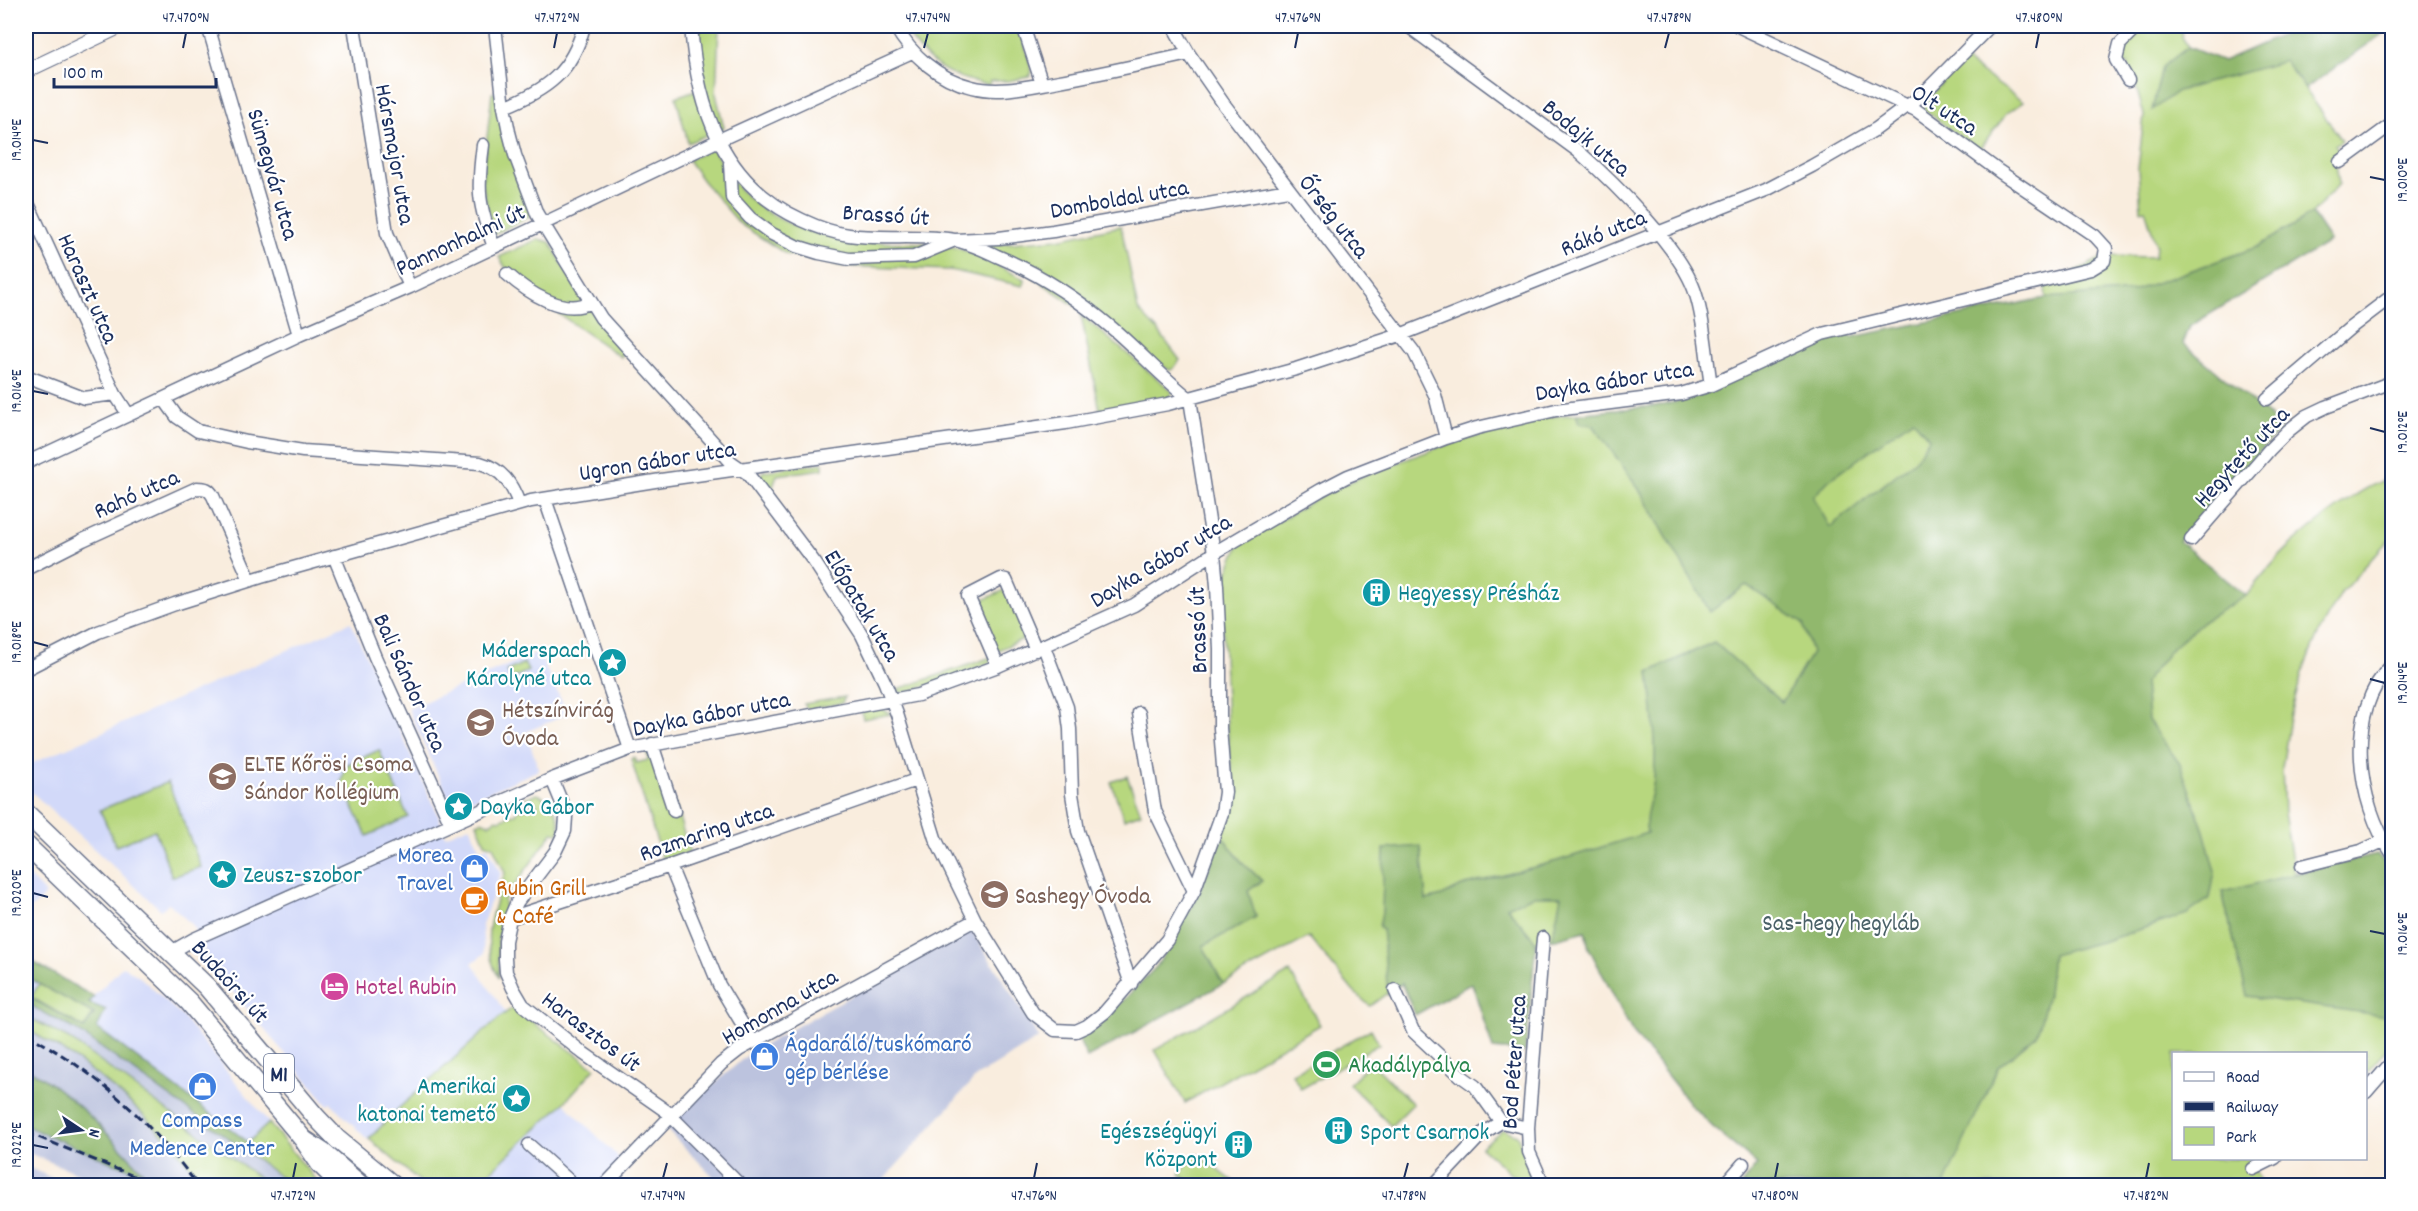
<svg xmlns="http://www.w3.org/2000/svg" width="2418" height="1211" font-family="Dekko,sans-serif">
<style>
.built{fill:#d2d9f9}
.industrial{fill:#bcc3de}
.green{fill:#b7d77e;stroke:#69836e;stroke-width:1.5}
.forest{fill:#91b86d;stroke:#567466;stroke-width:1.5;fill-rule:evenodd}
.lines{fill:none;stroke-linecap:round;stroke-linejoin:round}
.minor-casing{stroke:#69728b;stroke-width:15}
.tertiary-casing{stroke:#69728b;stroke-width:16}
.secondary-casing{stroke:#69728b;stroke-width:20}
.primary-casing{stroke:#69728b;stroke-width:21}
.minor{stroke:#fff;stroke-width:12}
.tertiary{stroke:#fff;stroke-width:14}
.secondary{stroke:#fff;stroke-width:16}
.primary{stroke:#fff;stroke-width:18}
.rail{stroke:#1b2f5e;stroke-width:3;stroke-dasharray:9 4.5;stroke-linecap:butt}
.ticks{fill:none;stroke:#1b2f5e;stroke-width:2}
.labels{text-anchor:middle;stroke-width:4.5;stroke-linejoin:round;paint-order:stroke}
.shield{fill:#fff;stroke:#5f6d8e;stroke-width:1.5}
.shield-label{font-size:22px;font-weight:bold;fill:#1b2f5e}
.street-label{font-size:24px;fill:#1b2f5e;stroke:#fff}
.culture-label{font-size:24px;fill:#0d838f;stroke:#fff;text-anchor:start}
.education-label{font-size:24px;fill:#785e54;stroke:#fff;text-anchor:start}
.shop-label{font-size:24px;fill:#366cbe;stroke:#fff;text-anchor:end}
.food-label{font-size:24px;fill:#c56008;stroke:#fff;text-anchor:start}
.park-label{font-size:24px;fill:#4a6168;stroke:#fff}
.hotel-label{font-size:24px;fill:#b23c85;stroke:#fff;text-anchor:start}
.leisure-label{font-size:24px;fill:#27864d;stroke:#fff;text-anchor:start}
.neatline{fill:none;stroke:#1b2f5e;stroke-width:2}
.ticks-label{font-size:15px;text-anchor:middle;fill:#1b2f5e}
</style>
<rect width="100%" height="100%" fill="#fff"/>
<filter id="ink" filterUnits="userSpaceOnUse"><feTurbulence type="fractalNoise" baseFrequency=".0167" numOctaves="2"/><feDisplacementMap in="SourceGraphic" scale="12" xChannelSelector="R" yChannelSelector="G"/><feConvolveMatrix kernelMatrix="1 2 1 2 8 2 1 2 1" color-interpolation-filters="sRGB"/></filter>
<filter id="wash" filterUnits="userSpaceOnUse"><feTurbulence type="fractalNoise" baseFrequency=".008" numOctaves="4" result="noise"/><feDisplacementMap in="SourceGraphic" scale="24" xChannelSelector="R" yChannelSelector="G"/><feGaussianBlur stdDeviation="1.35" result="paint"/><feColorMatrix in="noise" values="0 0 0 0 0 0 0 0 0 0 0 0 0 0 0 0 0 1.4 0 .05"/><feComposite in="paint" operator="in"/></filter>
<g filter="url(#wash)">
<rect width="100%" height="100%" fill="#f9edde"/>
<path class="built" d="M351,622L438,815L445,836L470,826L480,850L488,847L501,873L482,925L484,954L472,963L506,1013L399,1108L368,1140L331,1103L328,1105L205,959L204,949L192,925L169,903L161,910L26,787V766Z
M538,652L568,714L526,732L539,770L453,808L408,709Z
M26,874L46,894L26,914Z
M123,966L141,978L183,1017L269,1123L248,1142L97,1028L106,1011L88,1002Z
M26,977L39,984L31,997L26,995Z
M564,1103L627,1166L608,1185L476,1186Z"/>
<path class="industrial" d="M967,930L972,931L1039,1038L976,1077L879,1185H722L664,1127L750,1053Z
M26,1003L76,1030L149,1081L291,1185H269L69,1039L26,1016Z
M26,1029L62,1048L130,1102L177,1151L204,1185H106L26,1152V1126L111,1162L143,1172L40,1076L26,1068Z
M26,1167L37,1171L67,1185H37L26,1179Z"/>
<path class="green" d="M701,26H719L716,94L724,128L719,131C708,101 692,57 701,26Z
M902,26H1020L1032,72L1029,77L1008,81H990L989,85C946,77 926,63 902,26Z
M2144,26L2152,29L2157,26H2180L2182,37L2188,47L2223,61L2270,41L2342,140L2335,145L2340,152L2335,157L2339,184L2312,214L2330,241L2190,326L2183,344L2282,427L2178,541L2246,596C2275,557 2301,534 2340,506C2356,494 2374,482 2392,478V536L2342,592L2319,632L2302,673L2290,718L2282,768L2284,813L2294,873L2377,854L2392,871V1042L2366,1074V1054H2174V1158L2256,1159L2249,1163L2264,1185H1741L1757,1164L1719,1133L1691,1105L1632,1031L1589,948L1585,931L1536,942L1525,1052L1493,1049L1472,983L1415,1015L1401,983L1370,1006L1353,991L1309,937L1223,984L1203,946L1256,917L1248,891L1262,881L1241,861L1222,836L1234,799L1227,724L1221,587L1239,545L1324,494L1369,473L1440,447L1539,418L1663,405L1695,397L1841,333L1853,337L2046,298L2045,286L2106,256L2155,257L2156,244L2145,209L2141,210L2138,169L2144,115L2134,79H2131L2124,71L2129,68L2128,63L2122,64V46Z
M1964,60L2023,102L2006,114L1978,152L1924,109L1925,101Z
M695,90L709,134L688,143L676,97Z
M492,93H497C506,135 514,176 532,215L493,235L482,182Z
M713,148C718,157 723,167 729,176C762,222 816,238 870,242C894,243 919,242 943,245C971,249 999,267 1024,279L1023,286L950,270L841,266L786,254L740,224L703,181L688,160Z
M1121,226L1138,310L1159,332L1180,360L1173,369L1169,370L1155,361L987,245L1058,239Z
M538,239L550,242L582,299L625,352L621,357L559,314L541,294L509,273L499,257Z
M1081,315L1172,391L1169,398L1100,411Z
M823,463V469L777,475L772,490L758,477L764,471Z
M1007,589L1028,637L996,651L974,604Z
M992,657L991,662L955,678L903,693L895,690Z
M524,663L528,671L511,679L507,671Z
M845,697L842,703L808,709L804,704Z
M878,707L892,714L863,719L861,710Z
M379,750L408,817L367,836L341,782L344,772L342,767Z
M647,752H649L676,808L690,853L663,861L631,759L634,757L636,763L648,760Z
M1127,776L1141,813L1124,819L1111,782Z
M168,782L201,867L172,877L155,830L116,846L100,810Z
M537,794C552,799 560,815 560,830L558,833L553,832L504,900L505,909L498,939L499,978C478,940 493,911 505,873L493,846L485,843L477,823L482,821L489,824L496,819L499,820L507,817L508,813L512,815L517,813L518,809H525L528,805L537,804L524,798Z
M1290,972L1320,1025L1185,1103L1155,1050Z
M39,984L94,1013L84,1028L31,997Z
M517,1008L539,1027L595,1068L564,1103L476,1185H424L369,1139L399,1108L499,1018L511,1009Z
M26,1016L69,1039L269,1185H204C158,1121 95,1066 26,1029Z
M1371,1029L1379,1044L1301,1089L1292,1074Z
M1371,1062L1413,1104L1391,1126L1349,1084Z
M269,1123L316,1180L323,1185H291L242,1148Z
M1503,1129L1517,1135L1535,1179L1524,1185L1481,1147Z
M1196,1153L1238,1185H1194L1180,1174Z"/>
<path class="forest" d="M2303,26H2392V27L2305,89L2285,61L2178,91L2152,110L2162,67L2188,47L2223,61Z
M2312,214L2330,241L2190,326L2183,343L2282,427L2179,541L2246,596L2202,622L2173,647L2145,682L2148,720L2180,764L2204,831L2215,872L2210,898L2187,914L2108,940L2052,955L2048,994L2037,1035L1998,1067L1944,1185H1741L1757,1164L1719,1133L1691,1105L1632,1031L1589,948L1585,931L1552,940L1561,896H1533L1507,907L1536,942L1525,1052L1493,1049L1472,983L1415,1015L1402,983L1388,995L1382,928L1379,927L1382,912L1384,849L1421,846L1426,900L1442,896L1462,886L1557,861L1647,833C1643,814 1653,797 1654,778C1657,742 1653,708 1649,672L1714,642L1782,702L1812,653L1803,624L1746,585L1710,612L1637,486L1593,425L1579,423L1576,414L1663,405L1695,397L1841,333L1853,337L2046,298L2133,291L2257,247ZM1913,419L1929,438L1916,459L1830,527L1813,497L1828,481Z
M1222,836L1241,861L1262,881L1248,891L1256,917L1203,946L1223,984L1087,1058L1076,1034L1096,1028L1157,966L1195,901Z
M2377,854L2392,871V1017L2247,996L2222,892Z
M26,958L94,997L89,1003L106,1010L97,1028L248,1142L242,1148L76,1030L26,1003V995L84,1028L94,1014L26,977Z
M26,1068C72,1093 109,1135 144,1173L111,1162L26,1126Z"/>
</g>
<g filter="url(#ink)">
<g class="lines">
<defs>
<path id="minor" d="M208,26L299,335
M354,26L387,233L410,287
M495,26L504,107L509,132L515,155L537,214L601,318L731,462L747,473L815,563L862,635L885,683L897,714L935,838L975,920L1033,1013L1055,1030L1076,1031L1087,1026L1105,1012L1167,940L1194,891L1222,813L1225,792L1220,728V650L1217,586L1214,553L1190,399C1162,377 1139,351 1112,328C1078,299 1038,273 997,256C984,250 968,242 954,240C921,234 883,240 849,235C833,233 817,227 802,220C722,184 697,107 691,26
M895,26C911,55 938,79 972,87C998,94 1027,87 1054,82C1099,74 1144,64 1189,54
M1023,26L1042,84
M1173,26L1189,54L1223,103L1414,352L1435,395L1446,438
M1408,26L1578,151C1613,182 1683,250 1696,295C1705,323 1706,356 1711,385
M2128,80L2116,60L2120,44L2138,26
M504,107C547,90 572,72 584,26
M483,145C477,190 478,204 494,247
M2340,162L2392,124
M730,163L732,198L750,218L772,234L796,246L819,253L849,259L914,257L955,240L999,238L1053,231L1288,190
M26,199L115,394
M507,274C526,291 564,317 590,302
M26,376L84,398L115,394L128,414
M164,399L177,417L198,431L247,442L303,451L480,463C502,469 512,484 519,504
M2267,399L2350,328L2392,296
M26,463L299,335L410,287L719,140L912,52
M545,499L630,749
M2191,540L2269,450L2288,431L2307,416L2326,407L2392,382
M334,556L375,657L451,824
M26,569L83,540L197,488C206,488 209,489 213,496L250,580
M1044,647L1067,707L1070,729L1072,794L1078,831L1131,984
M2392,665C2344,711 2357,803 2392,853
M998,666L968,596L1001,579L1006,580L1036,650
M26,669L98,632L175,604L261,577L531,501L661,480L1066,423L1168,404L1296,369L1400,335L1766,190L1812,166L1876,129L1921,96L1990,26
M1139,713L1155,811L1194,891
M652,744L674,811
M552,779L564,808L566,817L565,831L555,852L517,902L510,918L505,941V959L506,972L513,988L523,1005L583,1053L666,1111L741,1186
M670,866L719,985L753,1042
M2302,866L2361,851L2392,837
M510,918L670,866L916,780
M1543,938L1528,1128L1529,1152L1544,1186
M173,951L194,939L552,779L630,749L918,695L998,666L1134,605L1214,553L1321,490L1348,476L1446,438L1477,428L1556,410L1681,394L1711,385L1822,334L2091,269L2104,261L2106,248L2095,236L2000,172L1916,110L1738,26
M1395,990L1413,1031L1461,1076L1475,1086L1501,1122
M2366,1092L2392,1062
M529,1145L575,1186
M2253,1169L2275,1158
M604,1186L721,1064L739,1050L975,920
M1433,1186L1483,1133L1501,1122L1528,1128
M1724,1186L1743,1164"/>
<path id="tertiary" d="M26,71L121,26"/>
<path id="secondary" d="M304,1139L324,1152L363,1186"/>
<path id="primary" d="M26,813L207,987L316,1117L337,1139L394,1186
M26,845L189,1002L303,1139L320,1164L342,1186"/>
</defs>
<use href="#minor" class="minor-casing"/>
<use href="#tertiary" class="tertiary-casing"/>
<use href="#secondary" class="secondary-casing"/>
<use href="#primary" class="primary-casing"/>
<use href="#minor" class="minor"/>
<use href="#tertiary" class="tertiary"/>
<use href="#secondary" class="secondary"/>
<use href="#primary" class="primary"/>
<path class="rail" d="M26,1034C95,1071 152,1122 198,1186
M26,1132L158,1186"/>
</g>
</g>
<path class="ticks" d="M183,48L186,33M554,48L557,33M924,48L928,33M1295,48L1298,33M1665,48L1669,33M2036,48L2039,33M33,140L48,143M2370,177L2385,180M33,391L48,394M2370,428L2385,432M33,642L48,646M2370,679L2385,683M33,893L48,897M2370,931L2385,934M33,1145L48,1148M293,1178L296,1163M663,1178L667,1163M1034,1178L1037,1163M1404,1178L1408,1163M1775,1178L1778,1163M2146,1178L2149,1163"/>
<defs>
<symbol id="building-disc" viewBox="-11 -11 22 22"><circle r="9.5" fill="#0f9aa8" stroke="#fff"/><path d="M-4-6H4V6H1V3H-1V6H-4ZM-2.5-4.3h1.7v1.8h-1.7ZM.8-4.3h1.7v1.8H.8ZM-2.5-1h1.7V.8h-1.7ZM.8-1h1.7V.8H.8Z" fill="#fff"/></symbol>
<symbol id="sight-disc" viewBox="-11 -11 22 22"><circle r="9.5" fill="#0f9aa8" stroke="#fff"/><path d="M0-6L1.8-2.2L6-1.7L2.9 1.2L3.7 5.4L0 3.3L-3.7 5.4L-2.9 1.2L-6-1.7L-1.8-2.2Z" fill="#fff"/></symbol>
<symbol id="school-disc" viewBox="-11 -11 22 22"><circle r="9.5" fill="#8d6e63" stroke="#fff"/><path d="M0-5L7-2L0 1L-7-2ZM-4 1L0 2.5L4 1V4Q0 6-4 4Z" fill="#fff"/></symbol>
<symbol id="university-disc" viewBox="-11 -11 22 22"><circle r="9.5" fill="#8d6e63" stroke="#fff"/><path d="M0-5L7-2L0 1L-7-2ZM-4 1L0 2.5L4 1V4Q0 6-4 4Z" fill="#fff"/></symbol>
<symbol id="shop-disc" viewBox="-11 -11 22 22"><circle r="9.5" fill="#3f7fe0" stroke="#fff"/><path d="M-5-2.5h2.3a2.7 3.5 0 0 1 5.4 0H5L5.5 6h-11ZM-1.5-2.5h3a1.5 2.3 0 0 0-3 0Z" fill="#fff"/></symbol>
<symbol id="cafe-disc" viewBox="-11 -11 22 22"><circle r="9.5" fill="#e8710a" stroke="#fff"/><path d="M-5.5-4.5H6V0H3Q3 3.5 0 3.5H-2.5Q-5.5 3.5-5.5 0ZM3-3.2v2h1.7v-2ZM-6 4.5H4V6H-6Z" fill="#fff"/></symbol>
<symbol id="hotel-disc" viewBox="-11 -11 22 22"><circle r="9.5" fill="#d1479c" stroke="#fff"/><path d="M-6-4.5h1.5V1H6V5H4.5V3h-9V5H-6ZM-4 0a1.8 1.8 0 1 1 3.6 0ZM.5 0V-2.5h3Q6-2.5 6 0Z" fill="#fff"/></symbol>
<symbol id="stadium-disc" viewBox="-11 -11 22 22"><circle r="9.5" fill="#2e9e5b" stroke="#fff"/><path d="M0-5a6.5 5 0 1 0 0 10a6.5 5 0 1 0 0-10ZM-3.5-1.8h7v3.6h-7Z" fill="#fff"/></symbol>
</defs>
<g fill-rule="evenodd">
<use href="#building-disc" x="1360" y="576" width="33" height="33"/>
<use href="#sight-disc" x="596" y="646" width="33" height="33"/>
<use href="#school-disc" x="464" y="706" width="33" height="33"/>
<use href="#university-disc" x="206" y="760" width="33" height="33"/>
<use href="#sight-disc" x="442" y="790" width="33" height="33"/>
<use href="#shop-disc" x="458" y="852" width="33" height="33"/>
<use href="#sight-disc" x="206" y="858" width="33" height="33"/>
<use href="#school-disc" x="978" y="878" width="33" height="33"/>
<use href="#cafe-disc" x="458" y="884" width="33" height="33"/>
<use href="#hotel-disc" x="318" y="970" width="33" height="33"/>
<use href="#shop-disc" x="748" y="1040" width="33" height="33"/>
<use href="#stadium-disc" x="1310" y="1048" width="33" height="33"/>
<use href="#shop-disc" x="186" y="1070" width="33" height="33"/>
<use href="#sight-disc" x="500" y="1082" width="33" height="33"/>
<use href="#building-disc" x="1322" y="1114" width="33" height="33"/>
<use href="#building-disc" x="1222" y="1128" width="33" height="33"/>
</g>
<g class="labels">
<rect class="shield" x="264" y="1054" width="30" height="38" rx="4.5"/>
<g class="shield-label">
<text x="279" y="1081">M1</text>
</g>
<g class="street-label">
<text transform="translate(1945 109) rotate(33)" y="8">Olt utca</text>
<text transform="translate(1587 137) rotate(40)" y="8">Bodajk utca</text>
<text transform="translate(396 154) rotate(80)" y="8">Hársmajor utca</text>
<text transform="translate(274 174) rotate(74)" y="8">Sümegvár utca</text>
<text transform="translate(1119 198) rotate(-10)" y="8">Domboldal utca</text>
<text transform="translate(886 214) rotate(4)" y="8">Brassó út</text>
<text transform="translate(1335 216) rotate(52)" y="8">Őrség utca</text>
<text transform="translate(1603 232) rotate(-22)" y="8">Rákó utca</text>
<text transform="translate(460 239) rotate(-25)" y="8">Pannonhalmi út</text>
<text transform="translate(89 288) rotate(66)" y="8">Haraszt utca</text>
<text transform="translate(1614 380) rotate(-9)" y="8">Dayka Gábor utca</text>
<text transform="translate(2241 456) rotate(-47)" y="8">Hegytető utca</text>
<text transform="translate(657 460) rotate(-9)" y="8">Ugron Gábor utca</text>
<text transform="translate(136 493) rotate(-24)" y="8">Rahó utca</text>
<text transform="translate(1160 560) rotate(-31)" y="8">Dayka Gábor utca</text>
<text transform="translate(863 605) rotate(59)" y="8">Előpatak utca</text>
<text transform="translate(1197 630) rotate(-92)" y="8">Brassó út</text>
<text transform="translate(411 682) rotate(66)" y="8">Bali Sándor utca</text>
<text transform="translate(711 713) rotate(-11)" y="8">Dayka Gábor utca</text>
<text transform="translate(706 831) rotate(-19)" y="8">Rozmaring utca</text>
<text transform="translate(231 981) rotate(48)" y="8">Budaörsi út</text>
<text transform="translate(779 1006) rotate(-30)" y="8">Homonna utca</text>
<text transform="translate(592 1031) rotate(37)" y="8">Harasztos út</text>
<text transform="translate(1513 1062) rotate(-86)" y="8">Bod Péter utca</text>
</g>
<g class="culture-label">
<text x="1398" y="600">Hegyessy Présház</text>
<text x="591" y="657" text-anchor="end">Máderspach<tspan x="591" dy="28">Károlyné utca</tspan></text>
<text x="480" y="814">Dayka Gábor</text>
<text x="243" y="882">Zeusz-szobor</text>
<text x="496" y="1093" text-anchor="end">Amerikai<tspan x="496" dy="28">katonai temető</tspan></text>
<text x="1217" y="1138" text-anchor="end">Egészségügyi<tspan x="1217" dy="28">Központ</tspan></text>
<text x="1360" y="1139">Sport Csarnok</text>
</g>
<g class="education-label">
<text x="502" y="717">Hétszínvirág<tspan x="502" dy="28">Óvoda</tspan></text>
<text x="244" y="771">ELTE Kőrösi Csoma<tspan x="244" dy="28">Sándor Kollégium</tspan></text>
<text x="1015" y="903">Sashegy Óvoda</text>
</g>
<g class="shop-label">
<text x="453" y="862">Morea<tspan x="453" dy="28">Travel</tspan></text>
<text x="785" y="1051" text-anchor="start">Ágdaráló/tuskómaró<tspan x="785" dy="28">gép bérlése</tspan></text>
<text x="202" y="1127" text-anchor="middle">Compass<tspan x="202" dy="28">Medence Center</tspan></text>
</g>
<g class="food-label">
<text x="496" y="895">Rubin Grill<tspan x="496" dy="28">&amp; Café</tspan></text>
</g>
<g class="park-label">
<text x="1841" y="930">Sas-hegy hegyláb</text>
</g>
<g class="hotel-label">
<text x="355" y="994">Hotel Rubin</text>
</g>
<g class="leisure-label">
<text x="1348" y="1072">Akadálypálya</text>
</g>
</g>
<rect width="2418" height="1211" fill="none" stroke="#fff" stroke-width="66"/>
<rect x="2172" y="1052" width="195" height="108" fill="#ffffff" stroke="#a4acbf" stroke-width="1.5"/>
<rect x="2184" y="1072" width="30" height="9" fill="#ffffff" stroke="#a4acbf" stroke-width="1.5"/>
<text x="2226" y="1082" font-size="18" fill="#1b2f5e">Road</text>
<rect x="2184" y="1102" width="30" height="9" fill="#1b2f5e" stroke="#a4acbf" stroke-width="1.5"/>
<text x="2226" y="1112" font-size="18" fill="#1b2f5e">Railway</text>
<rect x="2184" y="1127" width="30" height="18" fill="#b7d77e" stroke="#a4acbf" stroke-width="1.5"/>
<text x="2226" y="1142" font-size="18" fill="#1b2f5e">Park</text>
<g transform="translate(81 1130) rotate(103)" stroke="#ffffff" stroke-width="4.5" paint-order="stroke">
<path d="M0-4.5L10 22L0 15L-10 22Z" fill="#1b2f5e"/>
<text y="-9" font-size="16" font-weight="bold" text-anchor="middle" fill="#1b2f5e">N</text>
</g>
<path d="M54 78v9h162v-9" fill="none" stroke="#1b2f5e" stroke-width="3"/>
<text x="63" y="78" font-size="18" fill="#1b2f5e" stroke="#ffffff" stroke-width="4.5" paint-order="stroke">100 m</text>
<rect x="33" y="33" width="2352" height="1145" class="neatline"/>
<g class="ticks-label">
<text x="186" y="22">47.470°N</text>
<text x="557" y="22">47.472°N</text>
<text x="928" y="22">47.474°N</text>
<text x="1298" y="22">47.476°N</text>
<text x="1669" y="22">47.478°N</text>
<text x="2039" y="22">47.480°N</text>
<text transform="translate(16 140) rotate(-90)" y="5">19.014°E</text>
<text transform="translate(2402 180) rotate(-90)" y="5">19.010°E</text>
<text transform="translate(16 391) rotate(-90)" y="5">19.016°E</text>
<text transform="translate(2402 432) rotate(-90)" y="5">19.012°E</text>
<text transform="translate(16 642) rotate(-90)" y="5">19.018°E</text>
<text transform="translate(2402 683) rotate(-90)" y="5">19.014°E</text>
<text transform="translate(16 893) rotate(-90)" y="5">19.020°E</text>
<text transform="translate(2402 934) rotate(-90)" y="5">19.016°E</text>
<text transform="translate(16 1145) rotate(-90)" y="5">19.022°E</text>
<text x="293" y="1200">47.472°N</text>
<text x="663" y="1200">47.474°N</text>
<text x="1034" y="1200">47.476°N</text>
<text x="1404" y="1200">47.478°N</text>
<text x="1775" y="1200">47.480°N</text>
<text x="2146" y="1200">47.482°N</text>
</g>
</svg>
